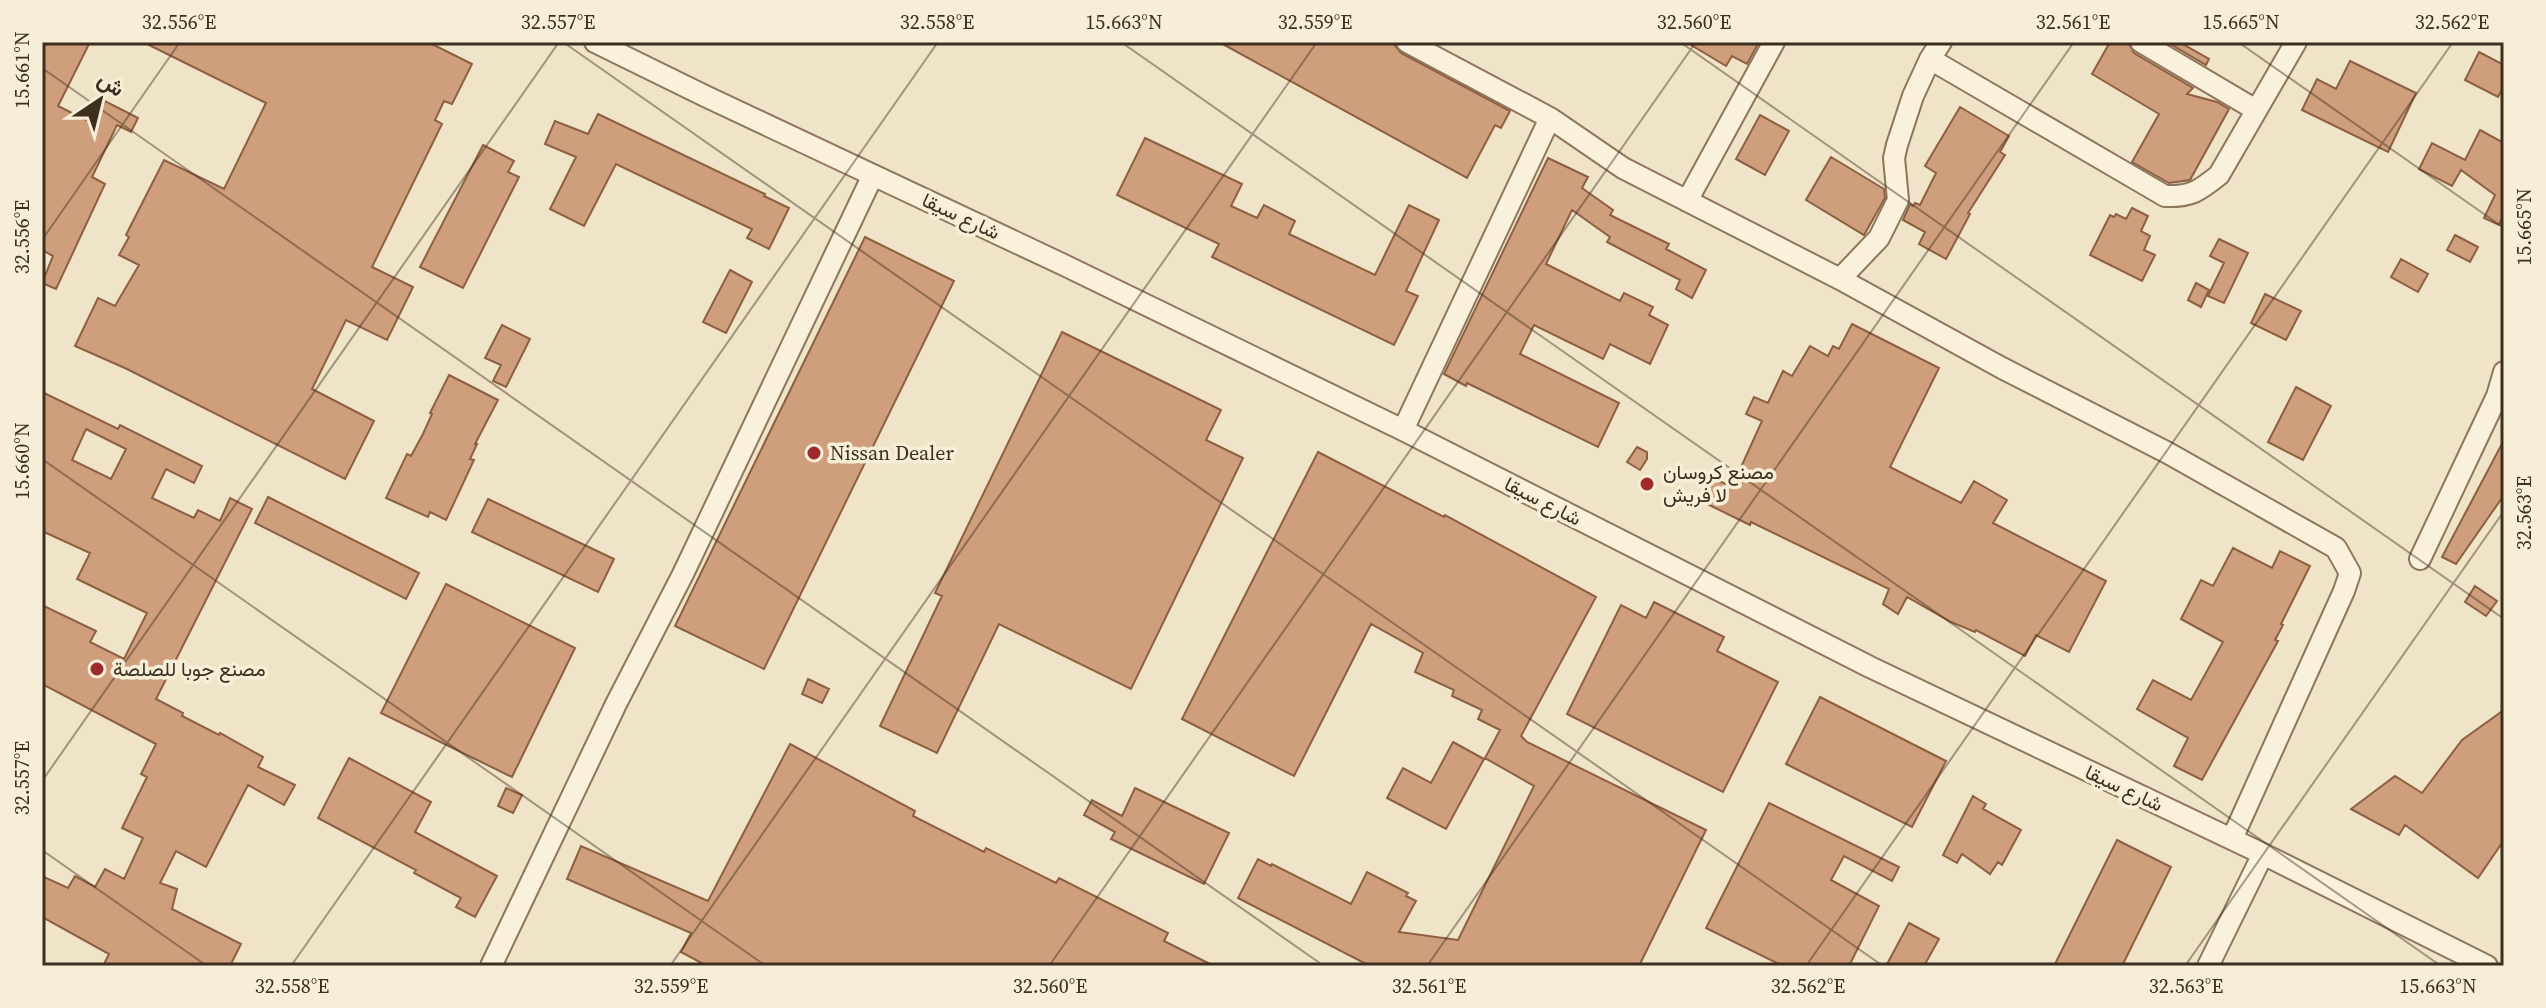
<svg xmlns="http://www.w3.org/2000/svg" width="2546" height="1008" font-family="'Source Serif 4',Vazirmatn,serif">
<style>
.building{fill:#cf9f7d;stroke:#8d5f41;stroke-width:2;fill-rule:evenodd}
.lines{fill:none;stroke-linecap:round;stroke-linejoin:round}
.street-casing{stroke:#8d765c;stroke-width:24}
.street{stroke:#faf1dc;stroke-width:20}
.ticks{fill:none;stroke:#3d2e20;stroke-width:2;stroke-opacity:0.45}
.poi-dot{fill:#9e2a2b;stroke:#f7eed8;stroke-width:3}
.labels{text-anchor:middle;stroke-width:7;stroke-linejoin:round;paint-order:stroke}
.street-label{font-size:20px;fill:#3d2e20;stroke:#f7eed8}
.poi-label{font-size:20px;fill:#3d2e20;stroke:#f7eed8;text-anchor:start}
.neatline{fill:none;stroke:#3d2e20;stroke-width:3}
.ticks-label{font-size:20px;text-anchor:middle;fill:#3d2e20}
</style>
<rect width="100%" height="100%" fill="#f0e4c8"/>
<path class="building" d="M42,42H90L58,106L94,124L105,101L138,118L131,132L117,125L92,177L105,184L56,289L42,283L53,256L42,250Z
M143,42H428L472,64L452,104L444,101L435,120L442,124L372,267L413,287L387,340L346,320L312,389L374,421L345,479L127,369L75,346L98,298L115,306L139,265L119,255L129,237L126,235L164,160L224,189L266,103Z
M1219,42H1392L1401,53L1510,111L1501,128L1495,125L1467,178Z
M1686,42H1759L1747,64L1732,56L1726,66Z
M2110,42H2128L2134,53L2193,88L2187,94L2217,102L2229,109L2190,180L2169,183L2132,162L2159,114L2092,74Z
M2167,42H2179L2209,59L2206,65Z
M2479,52L2504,65V86L2498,97L2465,80Z
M2350,61L2416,93L2388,152L2302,110L2317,79L2336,89Z
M1960,107L2009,136L2000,152L2005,155L1968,213L1970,214L1946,259L1919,244L1925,232L1903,220L1910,204L1913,206L1915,203L1920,205L1936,173L1925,166Z
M598,114L765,194L764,196L789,208L769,249L747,238L752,229L616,164L584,226L550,209L576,157L545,144L555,121L588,134Z
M1760,115L1789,131L1765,175L1736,159Z
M2480,130L2504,143V213L2499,225L2484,218L2495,195L2461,170L2452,186L2419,169L2432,143L2465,160Z
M1145,138L1242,184L1231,206L1257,218L1264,205L1295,221L1289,234L1375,275L1409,205L1439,220L1406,291L1418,296L1394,345L1212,257L1219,244L1117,195Z
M483,145L514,161L508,172L519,177L463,288L420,267Z
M1831,157L1884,189L1885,198L1864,235L1806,200Z
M1548,158L1588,177L1582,188L1613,210L1610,215L1669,244L1666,249L1706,270L1692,298L1676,289L1680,280L1607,242L1610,237L1572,210L1546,264L1620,301L1624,293L1653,307L1649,315L1668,325L1650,364L1610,344L1603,359L1534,325L1520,354L1619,403L1598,447L1467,383L1466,386L1444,374Z
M2132,208L2148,216L2141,231L2150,236L2144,250L2155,255L2142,281L2090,255L2110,215L2114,217L2116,214L2126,219Z
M2455,235L2478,247L2470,262L2447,250Z
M865,237L954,281L764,669L675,626Z
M2219,239L2248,253L2224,303L2208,296L2224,263L2210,256Z
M2401,259L2428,274L2418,292L2391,277Z
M730,270L752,282L726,333L703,322Z
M2196,283L2209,290L2201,307L2188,300Z
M2265,294L2301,311L2286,340L2251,323Z
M1852,324L1939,368L1890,467L1961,503L1974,481L2007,500L1993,523L2106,581L2069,652L2036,635L2025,656L1976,630L1975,632L1951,622L1907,597L1898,614L1883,604L1889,589L1751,522L1750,525L1699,500L1711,477L1732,487L1762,421L1746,414L1754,397L1768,403L1783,371L1792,376L1810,346L1828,356L1833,346L1839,349Z
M502,325L530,339L506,387L493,381L501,365L485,358Z
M1062,332L1221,410L1206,440L1243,458L1131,689L999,624L937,753L880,726L942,596L935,593Z
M449,375L498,400L475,444H477L470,459L474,460L446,520L430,512L428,517L386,498L407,454L411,456L423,434L432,414L430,413Z
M2296,387L2331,406L2303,460L2268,442Z
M42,392L118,429L120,425L202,466L194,483L166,469L152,498L194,518L198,510L220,521L230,498L252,509L156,699L183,713L182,716L219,735L220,733L263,757L258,767L295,785L284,805L248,785L206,867L176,851L160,883L177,889L172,909L241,944L230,966H103L109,954L42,917V876L68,888L75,876L95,887L105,869L124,879L143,838L122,828L147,777L141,774L156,744L42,684V605L96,631L90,642L124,659L147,613L77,579L90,553L42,531ZM86,429L126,449L111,479L72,460Z
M2504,440V495L2456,564L2442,557Z
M1637,447L1647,452V459L1640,470L1627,462Z
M1318,452L1444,517L1445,515L1596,597L1521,736L1527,742L1706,830L1639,966H1370L1238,898L1258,859L1271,866L1272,864L1351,904L1367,872L1408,893L1406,896L1416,901L1399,932L1458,940L1534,786L1485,758L1500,730L1478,719L1482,710L1452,696L1454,690L1415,672L1423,653L1371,624L1294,776L1182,719Z
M268,497L419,573L406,599L255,523Z
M488,499L614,559L598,592L472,532Z
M2233,548L2272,568L2280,551L2310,566L2281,624L2283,625L2275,640L2278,641L2202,780L2174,766L2188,738L2137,709L2153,680L2191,700L2223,642L2181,619L2201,580L2213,586Z
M446,584L575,648L512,777L381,713Z
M2475,586L2497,601L2486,616L2465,602Z
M1654,602L1724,637L1717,651L1778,682L1723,792L1567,714L1621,605L1646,618Z
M808,679L829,689L822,703L802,694Z
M1820,697L1946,761L1912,827L1786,764Z
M2504,710V840L2478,878L2405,825L2399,835L2351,809L2395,776L2422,793L2462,740Z
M1453,742L1484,759L1446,829L1387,798L1403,768L1431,783Z
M790,744L915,811L913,816L984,852L986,848L1056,883L1059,878L1168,933L1164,941L1214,966H707L681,952L691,933L567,879L581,846L708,901Z
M349,758L431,802L415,832L497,876L475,917L456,907L461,898L414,873L416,870L318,818Z
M506,788L522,795L513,813L498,806Z
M1135,788L1229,833L1204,884L1111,839L1115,832L1084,815L1092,800L1122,816Z
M1973,796L1986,804L1983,809L2021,830L2002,865L1998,862L1990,874L1962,854L1957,863L1943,855Z
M1769,803L1899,867L1892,881L1844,856L1831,880L1879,906L1849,966H1783L1706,928Z
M2117,840L2171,867L2122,966H2054Z
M1909,923L1939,939L1924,966H1886Z"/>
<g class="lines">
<defs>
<path id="street" d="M595,42L705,96L1064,265L1403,430L1870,667L2263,854L2487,966
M1407,42L1550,118L1623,168L1840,279L2002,368L2168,453L2336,548L2350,573L2344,591L2232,839
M2141,42L2256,110
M1930,59L2165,196C2191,197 2199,191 2219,175L2296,42
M1687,201L1774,42
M1840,279L1879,238L1898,200L1894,158L1897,145L1913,96L1930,59L1941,42
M1403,430L1550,118
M2420,559L2497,396L2504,372
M491,966L616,704L683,574L873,175
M2208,966L2263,854"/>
</defs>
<use href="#street" class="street-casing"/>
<use href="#street" class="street"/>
</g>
<path class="ticks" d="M563,42L1883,966M1121,42L2441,966M1680,42L2504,619M2238,42L2504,228M42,68L1324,966M42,240L180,42M42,459L766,966M42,781L559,42M42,850L207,966M291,966L938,42M670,966L1317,42M1049,966L1696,42M1427,966L2074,42M1806,966L2453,42M2185,966L2504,511"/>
<g class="poi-dot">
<circle cx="814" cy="453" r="8"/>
<circle cx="1647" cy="484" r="8"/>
<circle cx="97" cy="669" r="8"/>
</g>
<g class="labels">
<g class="street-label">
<text transform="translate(961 216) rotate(25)" y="7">شارع سيقا</text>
<text transform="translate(1543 501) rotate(27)" y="7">شارع سيقا</text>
<text transform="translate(2124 788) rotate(25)" y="7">شارع سيقا</text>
</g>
<g class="poi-label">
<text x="830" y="460">Nissan Dealer</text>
<text x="1663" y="479">مصنع كروسان<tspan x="1663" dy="23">لا فريش</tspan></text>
<text x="113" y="676">مصنع جوبا للصلصة</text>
</g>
</g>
<rect width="2546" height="1008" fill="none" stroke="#f7eed8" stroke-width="88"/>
<g transform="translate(100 100) rotate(35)" stroke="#f7eed8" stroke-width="6" paint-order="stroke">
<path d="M0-6L14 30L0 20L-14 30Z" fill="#3d2e20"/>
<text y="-12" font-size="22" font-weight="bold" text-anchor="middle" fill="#3d2e20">ش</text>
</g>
<rect x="44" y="44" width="2458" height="920" class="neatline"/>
<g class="ticks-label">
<text x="179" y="29">32.556°E</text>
<text x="558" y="29">32.557°E</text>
<text x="937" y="29">32.558°E</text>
<text x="1124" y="29">15.663°N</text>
<text x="1315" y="29">32.559°E</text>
<text x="1694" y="29">32.560°E</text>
<text x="2073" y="29">32.561°E</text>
<text x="2241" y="29">15.665°N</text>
<text x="2452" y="29">32.562°E</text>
<text transform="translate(22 70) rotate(-90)" y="7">15.661°N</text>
<text transform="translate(2524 227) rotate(-90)" y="7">15.665°N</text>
<text transform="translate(22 237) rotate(-90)" y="7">32.556°E</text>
<text transform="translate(22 461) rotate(-90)" y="7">15.660°N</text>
<text transform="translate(2524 513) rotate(-90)" y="7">32.563°E</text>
<text transform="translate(22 778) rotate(-90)" y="7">32.557°E</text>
<text x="292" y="993">32.558°E</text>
<text x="671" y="993">32.559°E</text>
<text x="1050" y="993">32.560°E</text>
<text x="1429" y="993">32.561°E</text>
<text x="1808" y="993">32.562°E</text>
<text x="2186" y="993">32.563°E</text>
<text x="2438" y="993">15.663°N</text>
</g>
</svg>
